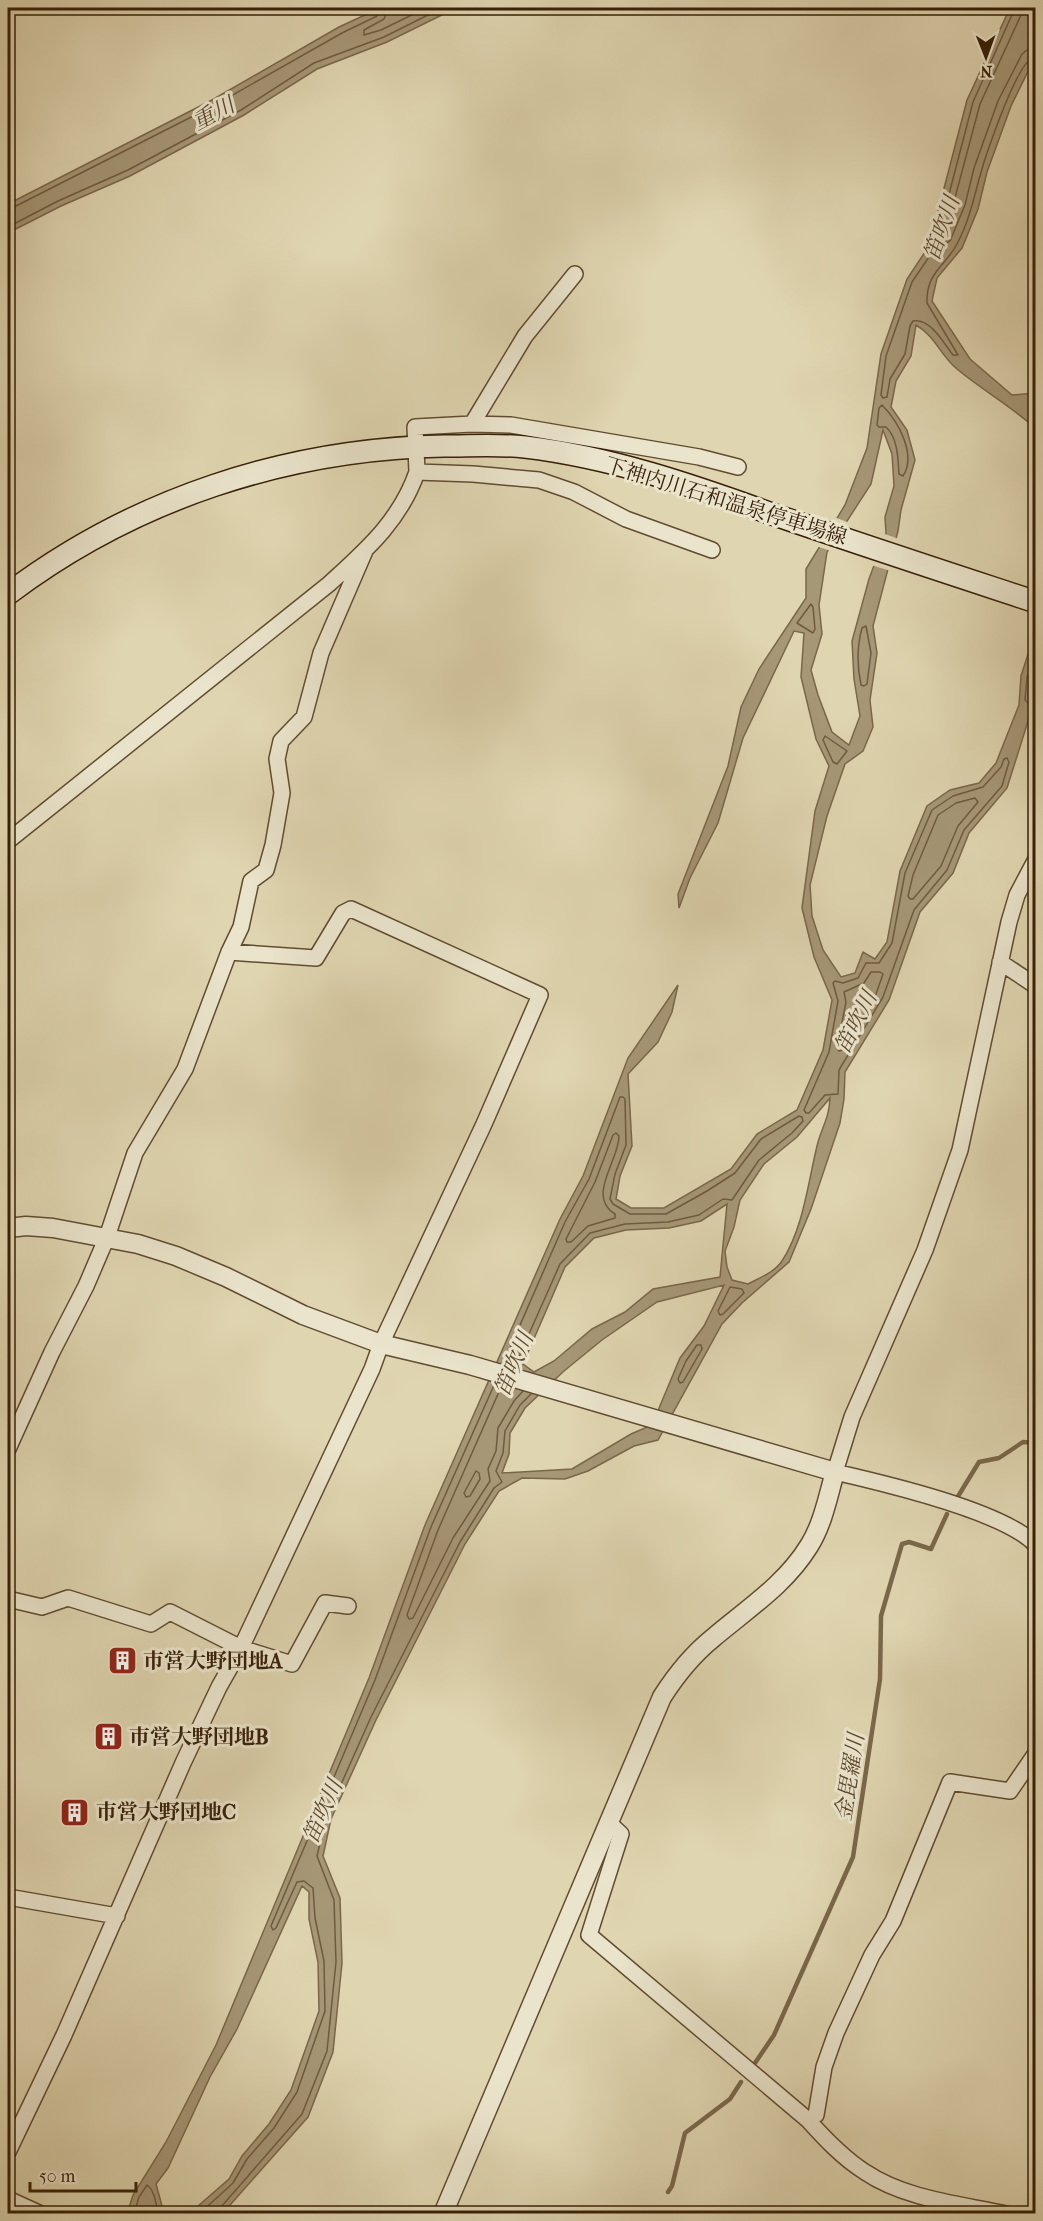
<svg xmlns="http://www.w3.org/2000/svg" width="1043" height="2221" font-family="'IM FELL French Canon','Noto Serif JP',serif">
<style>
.water{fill:#a69777;stroke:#7a674a;stroke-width:1.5;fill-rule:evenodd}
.pier{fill:#dfd5b0}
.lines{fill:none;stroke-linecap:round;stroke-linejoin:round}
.shore{stroke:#6e5b3f;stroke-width:1.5}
.stream{stroke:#7a674a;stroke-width:4.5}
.minor-casing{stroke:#614c31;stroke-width:18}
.tertiary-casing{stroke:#614c31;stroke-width:21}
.secondary-casing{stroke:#371f07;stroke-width:24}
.minor{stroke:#eae4cc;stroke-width:15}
.tertiary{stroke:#eae4cc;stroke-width:18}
.secondary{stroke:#eae4cc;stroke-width:21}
.labels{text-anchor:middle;stroke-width:6;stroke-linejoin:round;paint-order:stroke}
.street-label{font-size:21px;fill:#371f07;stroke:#eae4cc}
.poi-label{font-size:21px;font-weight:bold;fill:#371f07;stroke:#eae4cc;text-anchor:start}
.water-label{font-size:22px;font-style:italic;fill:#5e492e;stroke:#eae4cc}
</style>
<rect width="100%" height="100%" fill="#dfd5b0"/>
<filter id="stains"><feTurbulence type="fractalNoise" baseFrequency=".00333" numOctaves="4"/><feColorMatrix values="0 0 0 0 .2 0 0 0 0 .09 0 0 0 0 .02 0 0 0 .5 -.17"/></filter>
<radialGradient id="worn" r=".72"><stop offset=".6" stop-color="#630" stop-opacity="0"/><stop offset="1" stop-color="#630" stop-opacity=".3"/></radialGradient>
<path class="water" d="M380,8H456L387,42L317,69L244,115L130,176L61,206L8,233V204L212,100L339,27Z
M1010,8H1035V57L1011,106L987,172L978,209L962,248L937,278L932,301L970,359L1012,395L1035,393V428C1011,406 982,390 957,369C941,356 935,336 916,325L911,356L896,381L891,407L907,430L915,460L901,510L898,531L873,626L877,653L870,700L873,727L863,751L845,764L827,816L810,885L812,916L823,950L841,977L855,973L863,952L875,959L887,942L900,871L927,806L950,790L979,783L996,763L1019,705L1021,676L1031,645L1035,602V699L1007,788L969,833L953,873L920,912L889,1000L845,1072L844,1099L840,1123L811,1209L789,1262L742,1303L722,1324L658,1440L634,1446L588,1471L565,1479L522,1478L499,1491L465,1544L376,1720L331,1819L323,1856L340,1898L342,1963L333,2052L308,2117L223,2213H190L229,2179L242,2156L269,2124L291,2090L319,2011L318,1962L309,1919V1892L302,1886L237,2029L210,2077L168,2168L156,2184L164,2213L127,2214L133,2195L166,2142L216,2045L369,1678L425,1525L560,1219L583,1176L628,1058L678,985L672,1012L658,1042L628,1074L632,1146L620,1176L616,1199L631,1208H664L731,1169L757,1134L797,1110L823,1050L832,1000L814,957L802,908L815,811L829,766L816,739L801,677L804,633L794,631L743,738L718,823L690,878L679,908L678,894L728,766L741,707L759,669L806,598V569L845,505L867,448L881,354L907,279L929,246L967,100ZM883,430L892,454L894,486L885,517L886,533L869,579L852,641L854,679L860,716L849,745L832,732L818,695L811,670L822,634L819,605L827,552L871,484ZM830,1098C829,1118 823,1125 818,1142C808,1181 804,1227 782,1261C775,1272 759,1278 748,1284L732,1280L727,1267L725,1251L734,1227L740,1200L764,1164L797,1137ZM727,1204L720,1277L653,1289L625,1312L592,1329L554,1361L534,1372L523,1364L565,1267L594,1238L626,1230L669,1228L701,1221ZM724,1285L704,1326L680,1358L652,1425L631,1434L572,1469L502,1473L509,1454L510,1433L525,1408L564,1371L602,1340L657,1302Z"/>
<path class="pier" d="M834,517L850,523L831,551L816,546Z
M882,533L899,539L891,571L871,565Z"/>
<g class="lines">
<path class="shore" d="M388,8L384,19L364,30V35L381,30L426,8
M1015,8L973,102L935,248L912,282L886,356L881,395L883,398L887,397L890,379L905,354L910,326L913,321C931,318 944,344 953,355H958L927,303C926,272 945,267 957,244C972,216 976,185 986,156C992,139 1019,57 1036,56
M1023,8L1021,15L980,104L944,239L946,243L950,241L965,205L974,168L998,101L1022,54L1027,50L1036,48
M8,209L12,208L215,105L342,33L377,16L380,8
M8,227L58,201L128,170L241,110L314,63L384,37L442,8
M882,405C898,421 917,455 903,476L899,474C898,459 898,438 886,427H879L877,425L879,408Z
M811,604L813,607L815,629L813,633L797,623Z
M866,626L871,653L867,684L864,686L861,685C857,666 857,646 862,628Z
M1036,652L1027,677L1025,700L1028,703L1036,701
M825,736L847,751L837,764L833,762L823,740Z
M1004,759L1007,758L1009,762L1002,786L964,830L947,870L914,910L883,997L839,1070L838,1094L825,1095L809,1113H806L804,1110L829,1052L838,1001L833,983L835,981L843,983L858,978L866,963H879L892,943L905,873L932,810L953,796L983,787L1001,767Z
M975,798L978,802L958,826L941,866L913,899H910L908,896L913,875L938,815L956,803Z
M871,972H880L883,974L876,994L843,1050L839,1051L837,1048L846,1002L844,992L864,983Z
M616,1133L619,1136C619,1161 586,1196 615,1214V1218L588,1226L571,1242H567L566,1239L595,1182L613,1135Z
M730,1287L742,1289L744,1293L723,1314L720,1315L718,1311Z
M697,1345H701L702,1349L683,1382L680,1383L678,1379L686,1361Z
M503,1364L565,1222L589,1179L620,1097H623L625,1099L626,1145L615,1174L610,1199L613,1204L630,1214H666L707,1191L735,1173L761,1139L799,1116L802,1117L803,1121L792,1133L759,1160L732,1200L723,1199L699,1215L668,1222L625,1224L590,1233L560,1264L517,1361L519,1368
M502,1385L438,1530L407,1615L409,1619L413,1618L453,1538L490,1481L488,1469L496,1451L498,1428L514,1401L523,1391
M476,1471L479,1473L480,1479L470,1496L466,1497L464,1493Z
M134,2214L139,2197L147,2185C155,2191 156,2204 158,2214
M199,2214L233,2183L247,2159L274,2128L297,2092L325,2011L324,1961L315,1918L313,1888L304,1881L297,1882L276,1928L273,1930L271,1926L375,1680L431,1527L495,1383
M219,2214L221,2207L302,2114L327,2051L336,1962L334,1900L317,1856L326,1818L371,1717L460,1542L494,1488L502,1482L496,1471L503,1453L505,1431L520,1405L531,1394"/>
<path class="stream" d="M957,1498L979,1462L999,1458L1023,1442L1036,1443
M755,2063L774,2035L853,1857L880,1679L881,1616L902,1544L909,1542L931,1549L947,1514
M668,2192L672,2186L685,2133L730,2099L741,2082
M655,2214L656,2211"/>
<defs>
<path id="minor" d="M472,424L525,336L575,274
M712,550L626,519L574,492L539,480L473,474L417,472L415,427L472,424L511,425L699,457L738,467
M8,841L329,584C366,550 400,521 417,472
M1036,859L1017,895L1009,922L960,1150L925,1250L852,1417L835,1472C883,1483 1004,1511 1036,1545
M1000,962L1036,986
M8,1449L52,1352L86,1286L107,1237L135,1153L185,1069L229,952L241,927L251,881L266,870L273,845L282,793L277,759L281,741L304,717L321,653L365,551
M8,1599L42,1607L68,1598L151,1624L170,1612L241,1648L292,1664L325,1603L348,1606
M608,1822L621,1834L589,1935L808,2120C825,2139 843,2158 865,2172C905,2199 960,2204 1006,2214
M8,1897L117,1916
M808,2120L816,2115L824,2067L836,2033L872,1955L893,1921L950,1782L1010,1791L1036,1753
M8,2152L64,2035L183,1763L219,1687L241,1648L372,1369L381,1344L484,1124L540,995L351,909L343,913L316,958L229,952
M8,2199L41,2214"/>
<path id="tertiary" d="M8,1228L26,1226L53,1228L138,1244L176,1256L226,1277L303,1315L381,1344L470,1365L835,1472C828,1496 823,1524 809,1546C785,1585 747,1609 713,1638C692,1655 676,1675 662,1697L443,2214"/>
<path id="secondary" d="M8,594C134,499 286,449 444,446C470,446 499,444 525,447C610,457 692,485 772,514C859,544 948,573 1036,602"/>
</defs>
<use href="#minor" class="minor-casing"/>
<use href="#tertiary" class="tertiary-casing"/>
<use href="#secondary" class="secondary-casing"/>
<use href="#minor" class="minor"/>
<use href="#tertiary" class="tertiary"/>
<use href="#secondary" class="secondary"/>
</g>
<defs>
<symbol id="building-square" viewBox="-11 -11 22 22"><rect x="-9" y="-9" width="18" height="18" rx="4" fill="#8f2418" stroke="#eae4cc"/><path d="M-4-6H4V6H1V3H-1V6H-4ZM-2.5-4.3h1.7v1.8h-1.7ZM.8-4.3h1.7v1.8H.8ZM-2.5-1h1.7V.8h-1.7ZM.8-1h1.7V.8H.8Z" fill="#fff"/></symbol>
</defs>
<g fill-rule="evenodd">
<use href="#building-square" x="106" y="1644" width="33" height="33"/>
<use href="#building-square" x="92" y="1720" width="33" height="33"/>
<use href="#building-square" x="58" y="1796" width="33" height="33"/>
</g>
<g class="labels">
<g class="street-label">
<text transform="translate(726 501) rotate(17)" y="7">下神内川石和温泉停車場線</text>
</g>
<g class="poi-label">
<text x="143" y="1668">市営大野団地A</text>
<text x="129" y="1744">市営大野団地B</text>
<text x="96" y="1819">市営大野団地C</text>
</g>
<g class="water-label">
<text transform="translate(213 113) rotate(-28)" y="8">重川</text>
<text transform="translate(941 228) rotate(-71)" y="8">笛吹川</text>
<text transform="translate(855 1022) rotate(-63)" y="8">笛吹川</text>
<text transform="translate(513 1364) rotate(-67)" y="8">笛吹川</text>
<text transform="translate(849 1777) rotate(-81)" y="8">金毘羅川</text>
<text transform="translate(322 1811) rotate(-66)" y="8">笛吹川</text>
</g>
</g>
<rect width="1043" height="2221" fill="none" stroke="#dfd5b0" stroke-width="30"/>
<rect x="9" y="9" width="1025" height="2203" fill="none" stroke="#371f07" stroke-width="3"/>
<rect x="15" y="15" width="1013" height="2191" fill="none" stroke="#371f07" stroke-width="1.5"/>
<g transform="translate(986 57) rotate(179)" stroke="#eae4cc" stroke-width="4.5" paint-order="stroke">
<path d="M0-4.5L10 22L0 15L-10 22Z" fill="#371f07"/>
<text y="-9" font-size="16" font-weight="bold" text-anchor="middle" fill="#371f07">N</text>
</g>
<path d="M30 2182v9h106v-9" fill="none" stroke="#371f07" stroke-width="3"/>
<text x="39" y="2182" font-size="18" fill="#371f07" stroke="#eae4cc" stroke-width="4.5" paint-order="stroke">50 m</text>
<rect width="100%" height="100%" filter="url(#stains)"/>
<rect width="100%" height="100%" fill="url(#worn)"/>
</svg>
